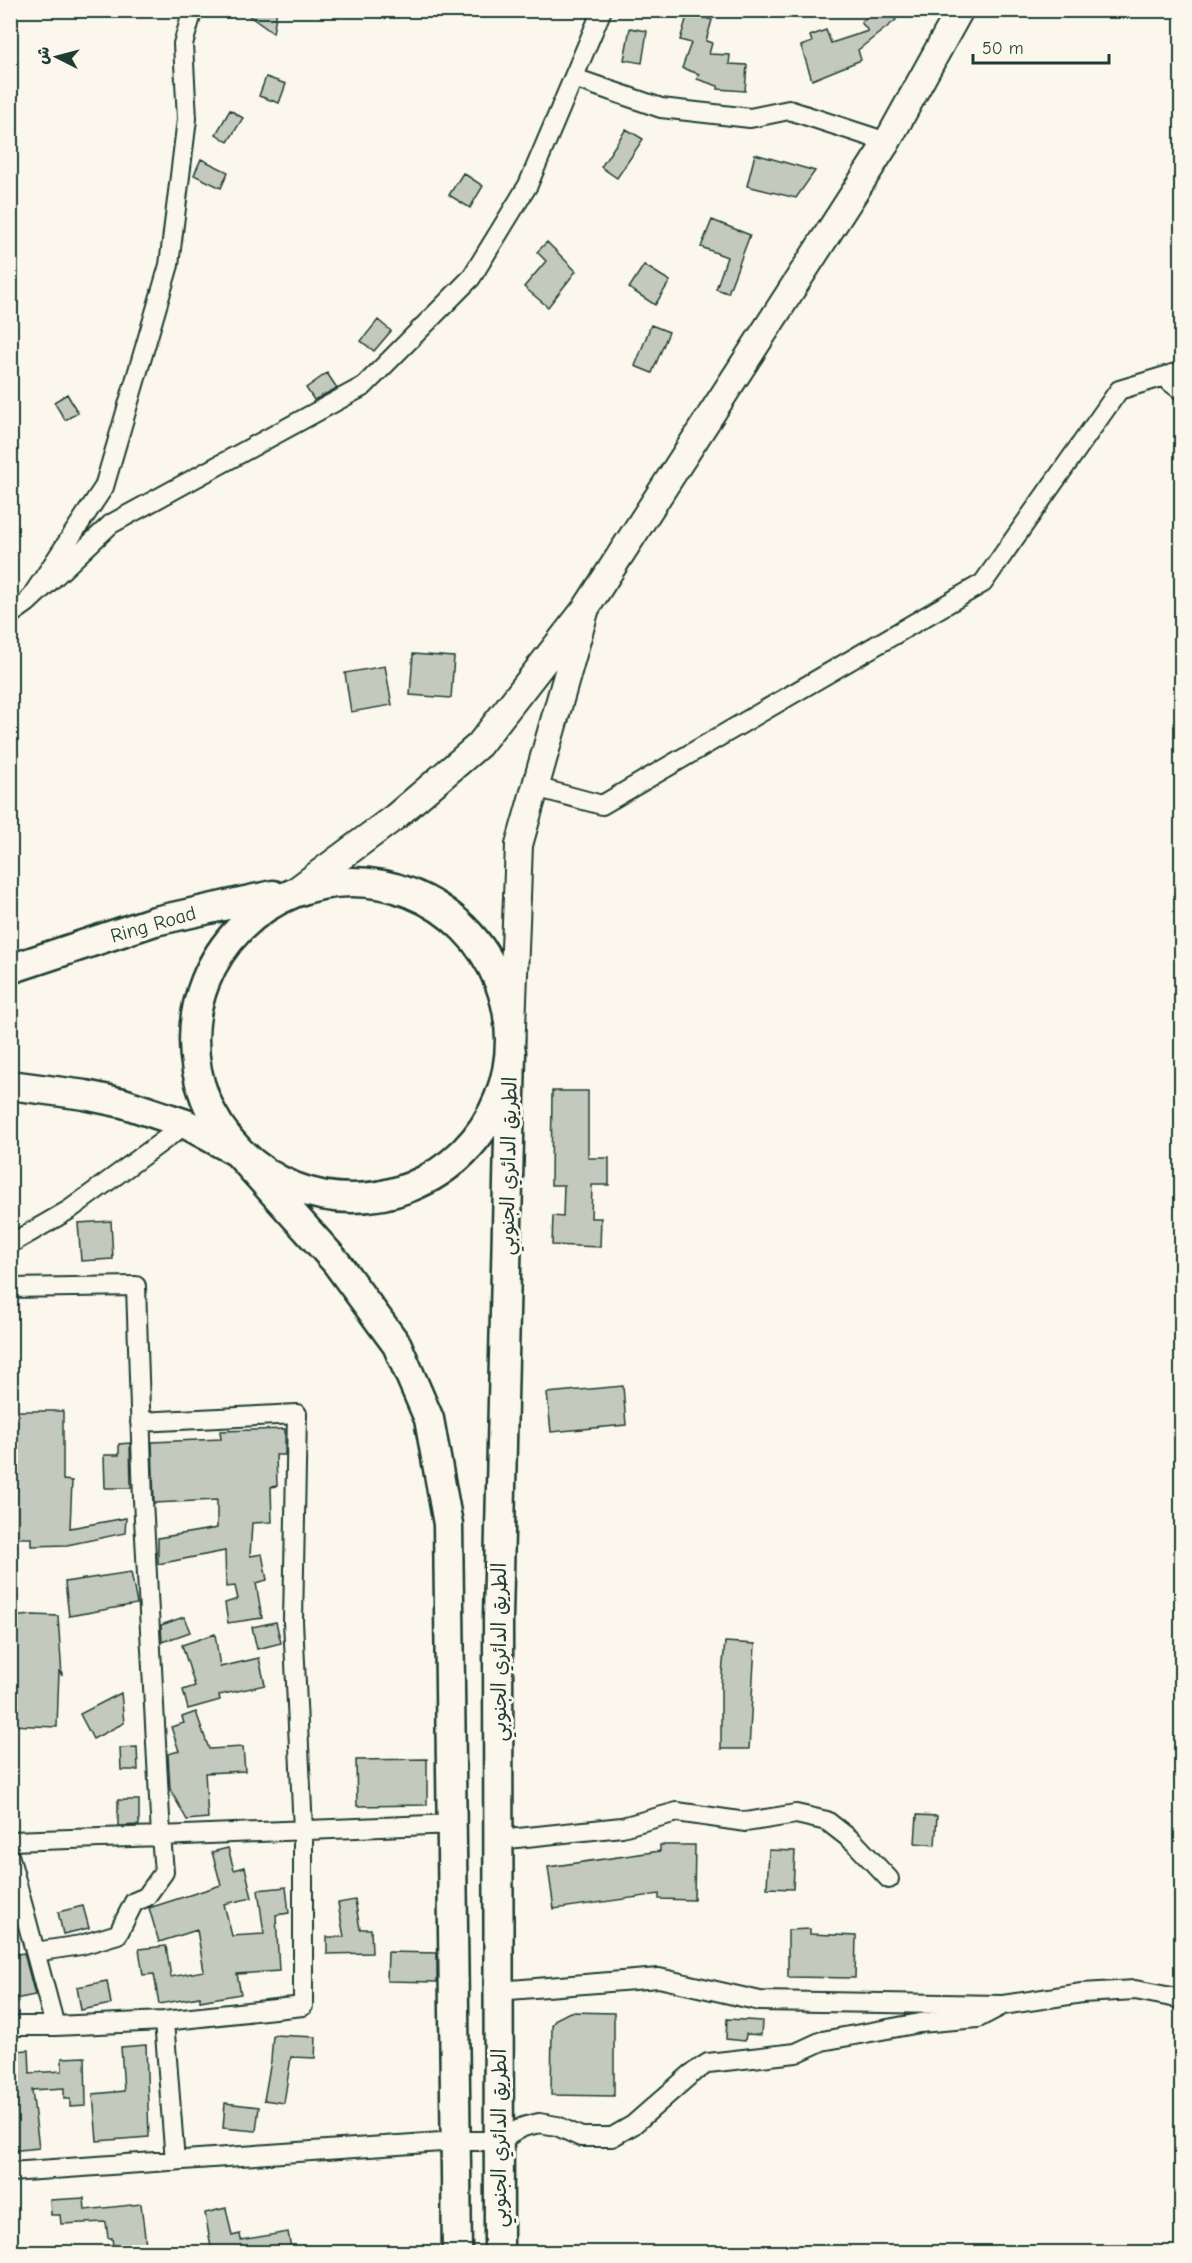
<svg xmlns="http://www.w3.org/2000/svg" width="1192" height="2263" font-family="'Comic Neue','Playpen Sans Arabic',sans-serif">
<style>
.building{fill:#c4c9be;stroke:#1f3d34;stroke-width:1.5}
.lines{fill:none;stroke-linecap:round;stroke-linejoin:round}
.street-casing{stroke:#1f3d34;stroke-width:22}
.secondary-casing{stroke:#1f3d34;stroke-width:30}
.primary-casing{stroke:#1f3d34;stroke-width:33}
.street{stroke:#fbf7ec;stroke-width:18}
.secondary{stroke:#fbf7ec;stroke-width:26}
.primary{stroke:#fbf7ec;stroke-width:28}
.labels{text-anchor:middle;stroke-width:6;stroke-linejoin:round;paint-order:stroke}
.street-label{font-size:20px;fill:#1f3d34;stroke:#fbf7ec}
</style>
<rect width="100%" height="100%" fill="#fbf7ec"/>
<filter id="ink" filterUnits="userSpaceOnUse"><feTurbulence type="fractalNoise" baseFrequency=".0167" numOctaves="2"/><feDisplacementMap in="SourceGraphic" scale="12" xChannelSelector="R" yChannelSelector="G"/><feConvolveMatrix kernelMatrix="1 2 1 2 8 2 1 2 1" color-interpolation-filters="sRGB"/></filter>
<g filter="url(#ink)">
<path class="building" d="M241,10H277L273,33Z
M876,10H888L896,20L858,50L861,60L812,80L801,46L812,42L810,36L826,30L831,43L868,31L861,22Z
M688,13L712,20L706,41L712,43L709,54L730,55L729,64L747,65L745,91L718,89V86L697,79L699,74L682,68L691,43L680,40Z
M630,28L647,31L642,63L624,60Z
M266,77L286,84L279,103L259,96Z
M230,110L243,118L228,142L216,134Z
M626,129L643,139L617,178L601,167Z
M755,154L815,171L796,198L747,186Z
M201,159L228,172L221,188L194,175Z
M463,173L483,186L470,208L449,195Z
M712,220L750,235L728,293L716,289L727,257L701,247Z
M547,242L576,271L548,307L524,287L546,261L537,252Z
M644,265L670,281L655,305L629,288Z
M378,320L391,331L374,351L361,341Z
M651,325L669,332L652,373L635,366Z
M327,373L337,388L314,400L306,388Z
M67,394L78,413L65,420L54,402Z
M413,654L454,657L451,698L410,695Z
M385,666L392,705L351,712L345,673Z
M552,1091H588V1158H609V1185H592L591,1218H601L600,1247L552,1245L553,1216L563,1217L564,1185H551Z
M111,1221L113,1259L81,1261L78,1223Z
M623,1386L626,1425L551,1432L547,1393Z
M10,1411H63V1480L72,1481L70,1528L126,1518L125,1533L67,1545L31,1546V1538H10Z
M285,1429V1455H276L277,1486L271,1487L272,1522L252,1523L250,1556L262,1554L267,1580L256,1583L262,1618L228,1623L225,1603L238,1599L235,1586L226,1587L225,1551L158,1564V1538L217,1528V1500L154,1503L152,1442L221,1439L220,1431Z
M130,1443L131,1488H105L104,1455H119V1444Z
M131,1572L137,1604L69,1616L65,1582Z
M33,1615L58,1616L62,1676L59,1670L57,1727L10,1725V1617Z
M184,1617L190,1632L162,1642L161,1625Z
M276,1622L281,1643L257,1649L252,1627Z
M215,1634L220,1667L259,1658L265,1685L219,1695L220,1700L188,1709L183,1690L195,1686L182,1645Z
M725,1642L755,1644L749,1749H721V1684Z
M121,1693L124,1723L93,1739L80,1714Z
M196,1712L209,1749L243,1747L245,1771L205,1773L208,1818L187,1820L170,1789L168,1754L179,1751L171,1727L184,1723L182,1717Z
M137,1747L138,1770H121L120,1748Z
M427,1759V1805L357,1806L356,1760Z
M118,1800H139V1825L118,1826Z
M917,1815L937,1816L935,1845L915,1843Z
M660,1845H695L694,1900L659,1899V1894L554,1909L548,1867L660,1851Z
M228,1848L234,1870L245,1867L252,1898L224,1904L232,1936L264,1934L258,1890L286,1887L289,1913L276,1915L279,1971L237,1974L241,1994L200,2001V1997L159,2004L154,1974L143,1975L139,1949L166,1946L171,1977L204,1971L197,1930L159,1942L149,1908L221,1885L212,1852Z
M769,1850L795,1851L793,1889L767,1888Z
M355,1900L360,1929H371L372,1953L327,1954V1937H344L338,1903Z
M83,1906L89,1928L63,1934L58,1912Z
M810,1929V1934L856,1936L855,1978L788,1977V1930Z
M388,1952L437,1953V1982L387,1981Z
M24,1953L35,1995L10,2000V1955Z
M107,1981L111,2004L81,2010L77,1987Z
M570,2012L614,2013V2096L551,2095L552,2025L556,2019Z
M727,2019L762,2021L761,2035L746,2034L745,2041L726,2039Z
M273,2035L316,2037L315,2058L291,2057L284,2103L264,2100L271,2061Z
M146,2045L149,2137L97,2141L93,2094L124,2091L121,2047Z
M29,2050L30,2073L62,2071V2058L85,2057L86,2106L70,2107V2099H64V2088L32,2090L39,2148L10,2151V2095L15,2094L13,2051Z
M225,2103L259,2107L256,2131L223,2128Z
M84,2198L85,2210L141,2204L147,2253H114L112,2238H108L106,2222L61,2224L60,2215H51L50,2200Z
M226,2208L232,2236L240,2234L241,2240L288,2232L292,2253H212L205,2213Z"/>
<g class="lines">
<defs>
<path id="street" d="M574,78L661,108L750,118L789,110L887,142
M1165,378L1182,391
M27,603L111,524L364,386L471,278L528,185L602,10
M10,615L27,603L104,487L169,265L187,119L183,44L193,10
M535,787L602,805L983,583L1119,390L1182,371
M10,1244L69,1210L186,1124
M10,1288L136,1286L143,1500L161,1836L454,1824
M140,1422L297,1414L293,1621L303,1830V2006L164,2021L175,2161
M499,1840L622,1827L677,1812L746,1822L796,1814L827,1821L854,1842L889,1879
M10,1841L161,1836L164,1872L146,1897L134,1902L118,1934L81,1945L35,1952
M10,1858L55,2026L164,2021
M499,1991L659,1978L760,2001L1003,2005L1082,1993L1135,1990L1182,1999
M10,2026H55
M10,2172L456,2141H499L523,2127L539,2123L557,2126L581,2137H612L633,2125L691,2074L708,2063L796,2053L822,2041L920,2023L978,2018L1003,2005"/>
<path id="secondary" d="M586,608L887,142L960,10
M298,889L395,817L479,745L586,608L519,845L511,1052"/>
<path id="primary" d="M194 1040a158 158 0 1 1 316 0a158 158 0 1 1-316 0Z
M10,969L155,921L273,895
M10,1085L85,1095L123,1103L186,1124L237,1152L336,1262L397,1345L429,1419L448,1524L457,2252
M499,2252L498,1618L511,1052"/>
</defs>
<use href="#street" class="street-casing"/>
<use href="#secondary" class="secondary-casing"/>
<use href="#primary" class="primary-casing"/>
<use href="#street" class="street"/>
<use href="#secondary" class="secondary"/>
<use href="#primary" class="primary"/>
</g>
</g>
<g class="labels">
<g class="street-label">
<text transform="translate(153 924) rotate(-16)" y="7">Ring Road</text>
<text transform="translate(508 1166) rotate(-89)" y="7">الطريق الدائري الجنوبي</text>
<text transform="translate(499 1652) rotate(-90)" y="7">الطريق الدائري الجنوبي</text>
<text transform="translate(499 2138) rotate(-90)" y="7">الطريق الدائري الجنوبي</text>
</g>
</g>
<rect width="1192" height="2263" fill="none" stroke="#fbf7ec" stroke-width="36"/>
<rect x="18" y="18" width="1156" height="2227" fill="none" stroke="#1f3d34" stroke-width="2" filter="url(#ink)"/>
<g transform="translate(57 57) rotate(276)" stroke="#fbf7ec" stroke-width="4.5" paint-order="stroke">
<path d="M0-4.5L10 22L0 15L-10 22Z" fill="#1f3d34"/>
<text y="-9" font-size="16" font-weight="bold" text-anchor="middle" fill="#1f3d34">ش</text>
</g>
<path d="M973 54v9h136v-9" fill="none" stroke="#1f3d34" stroke-width="3"/>
<text x="982" y="54" font-size="18" fill="#1f3d34" stroke="#fbf7ec" stroke-width="4.5" paint-order="stroke">50 m</text>
</svg>
